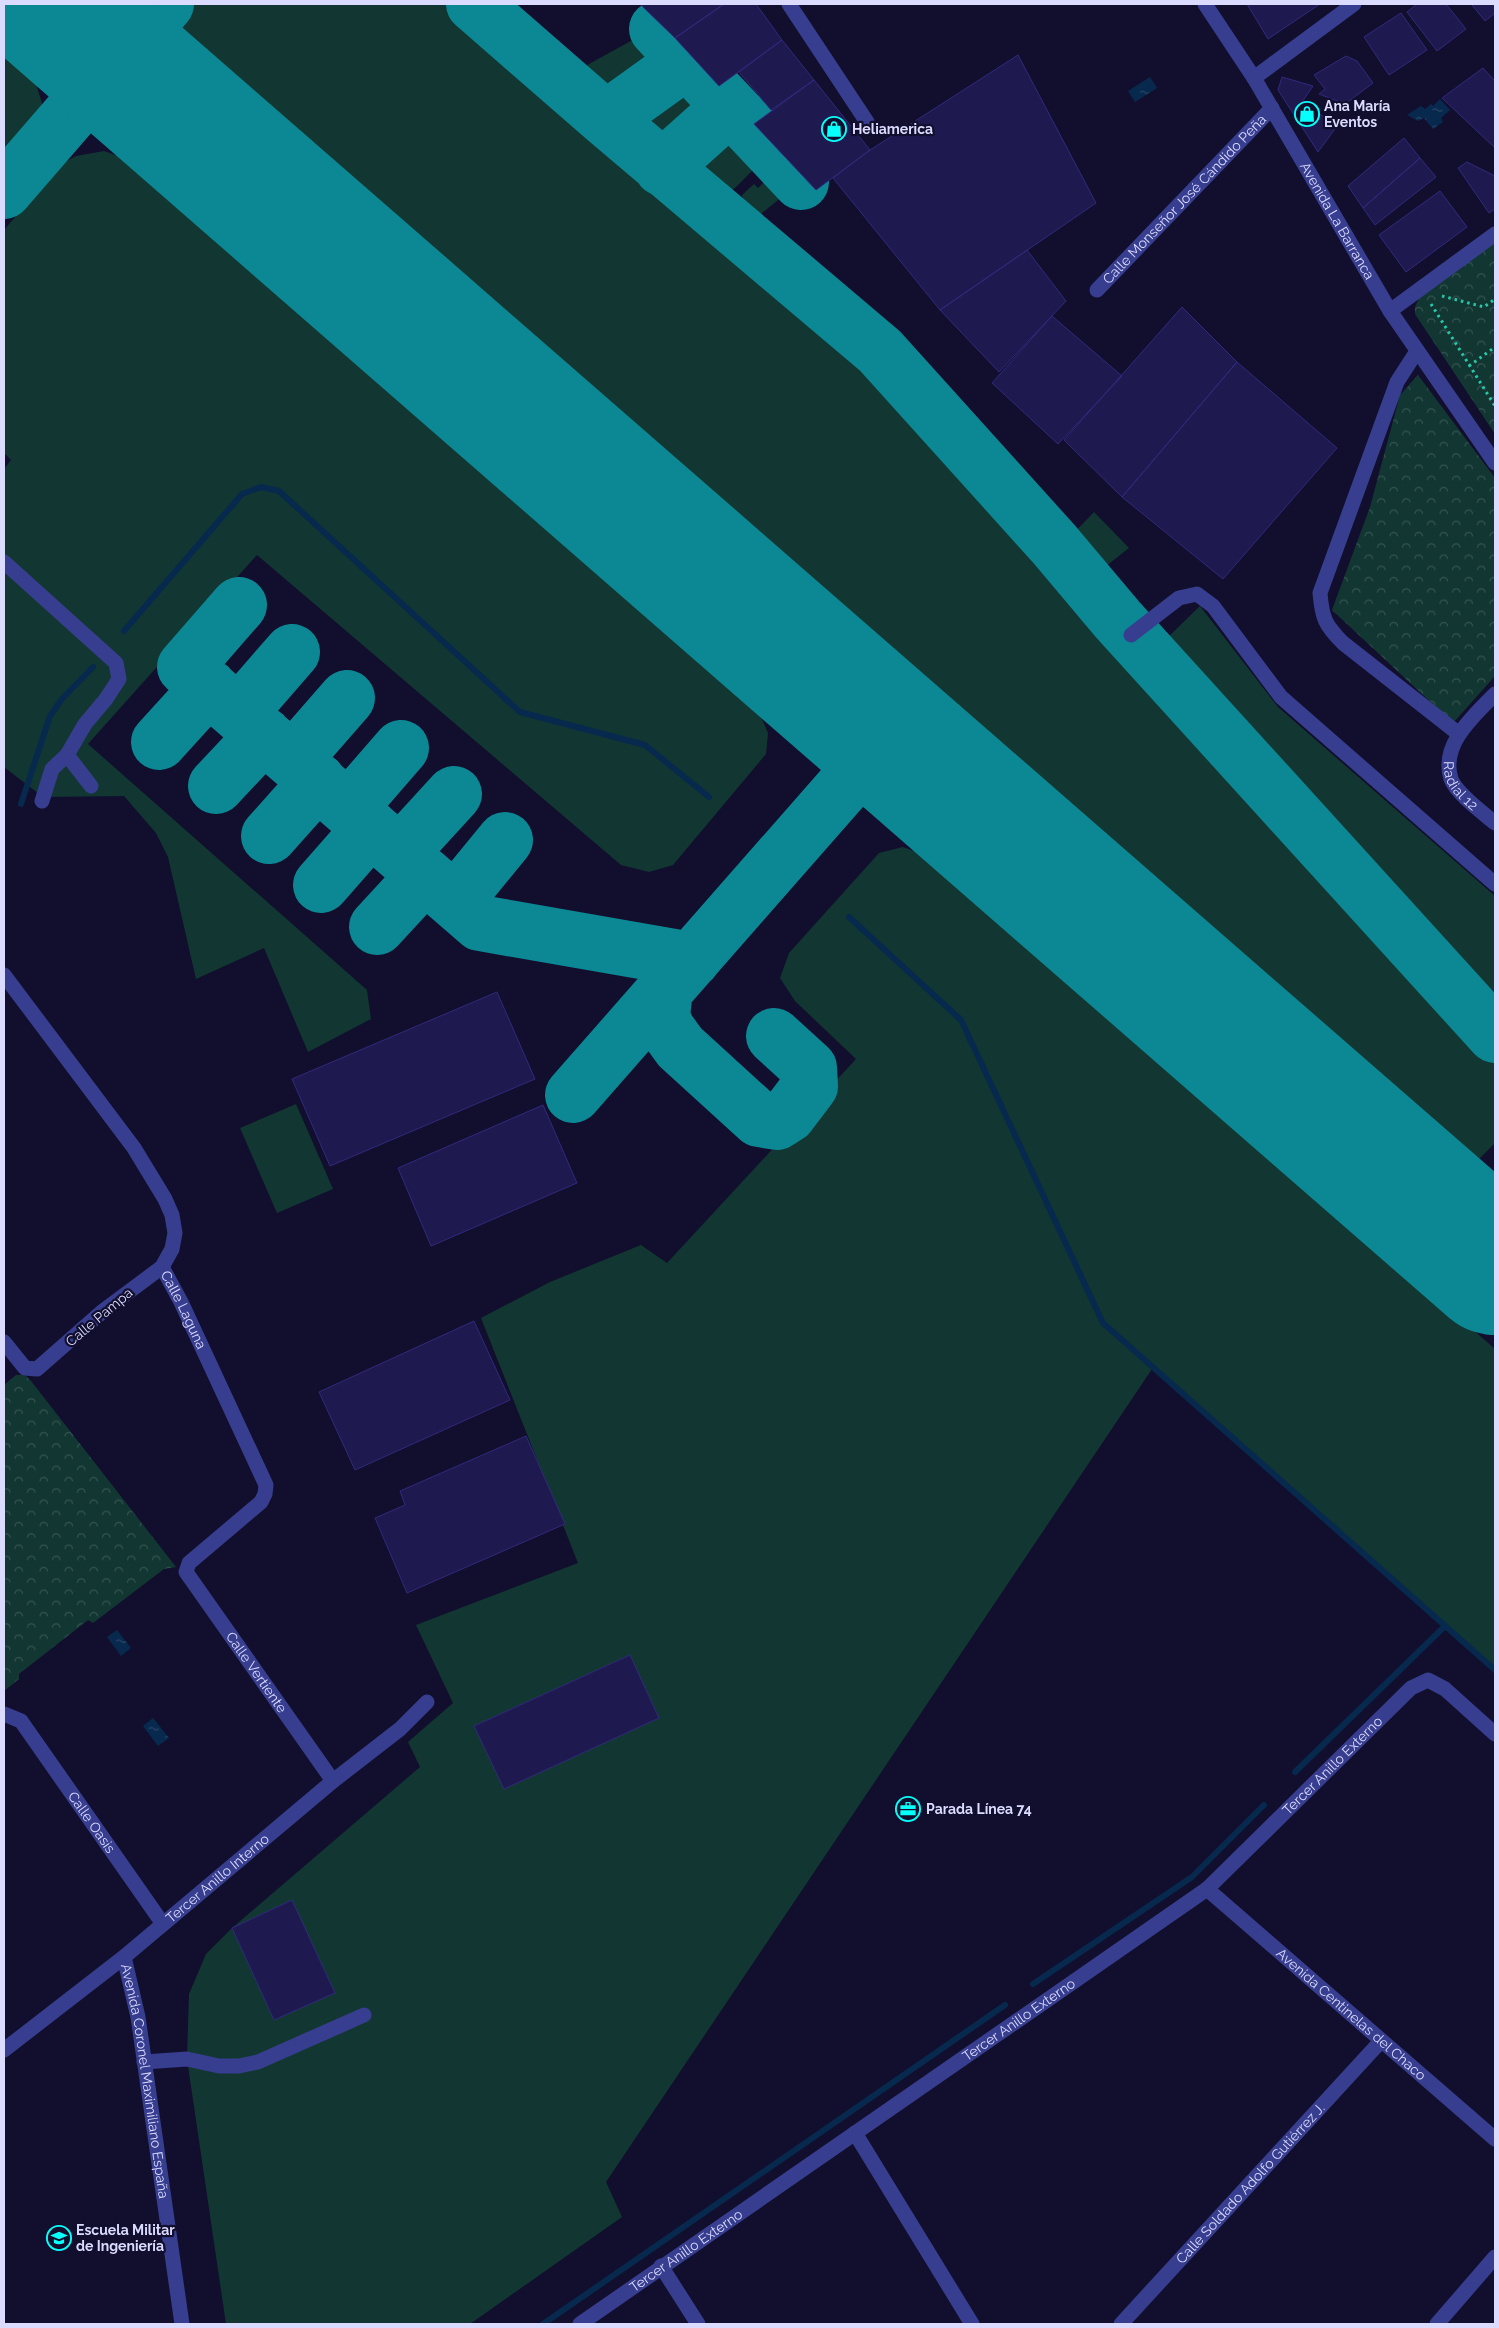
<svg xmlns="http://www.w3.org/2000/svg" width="1499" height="2328" font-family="Raleway,sans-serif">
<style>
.grass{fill:#123732}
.forest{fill:url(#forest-crowns)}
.water{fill:url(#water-ripples)}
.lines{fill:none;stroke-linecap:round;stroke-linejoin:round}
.stream{stroke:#07294e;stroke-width:6}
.taxiway{stroke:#0c8794;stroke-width:56}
.runway{stroke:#0c8794;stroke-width:140}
.building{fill:#1e1a4f;stroke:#312a7d}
.path{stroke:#27c7ab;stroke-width:3;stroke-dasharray:2.5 4;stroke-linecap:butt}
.minor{stroke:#373e8f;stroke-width:15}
.labels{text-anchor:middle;stroke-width:4.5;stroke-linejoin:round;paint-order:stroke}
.poi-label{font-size:14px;font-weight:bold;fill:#dbdbff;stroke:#110f2d;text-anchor:start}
.street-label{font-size:14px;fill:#dbdbff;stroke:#110f2d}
</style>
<defs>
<pattern id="forest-crowns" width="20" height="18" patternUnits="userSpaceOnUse" patternTransform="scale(1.25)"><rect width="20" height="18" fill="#123732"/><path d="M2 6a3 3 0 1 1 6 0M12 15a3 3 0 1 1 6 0" fill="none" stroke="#345351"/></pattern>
<pattern id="water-ripples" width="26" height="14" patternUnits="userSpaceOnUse" patternTransform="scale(1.25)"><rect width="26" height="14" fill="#07294e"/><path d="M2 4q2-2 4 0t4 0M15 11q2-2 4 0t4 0" fill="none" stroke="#2b4769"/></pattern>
</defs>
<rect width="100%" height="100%" fill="#110f2d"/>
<path class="grass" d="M188,4H448L611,148L815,321L891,390L922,428L1495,1064V1143L1478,1160L174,49L168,34L174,19Z
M647,32L665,53L661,66L614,98L580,69Z
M4,38L28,59L42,103L38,132L4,169Z
M683,82L702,90L718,108L668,150L633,117Z
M731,122L765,158L735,188L721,196L684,160Z
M104,151L135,162L756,705L768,733L766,754L673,865L649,872L621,865L257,555L88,744L367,990L371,1019L308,1052L264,948L196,979L168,857L156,833L124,796L43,797L4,767V469L11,460L4,453V230L59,165L76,156Z
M780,167L798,184L757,217L744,206L742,195L754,184L758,188Z
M1094,512L1129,548L1096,574L1066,541Z
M1200,606L1278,707L1495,896V1008L1163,642Z
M903,847L934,858L1495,1349V1670L1152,1369L606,2182L622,2217L470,2324H226L187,2059L189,1994L206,1954L232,1928L420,1767L408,1742L453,1703L416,1625L578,1563L481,1318L550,1282L641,1245L667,1263L856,1059L795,1001L780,978L789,953L879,853Z
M296,1104L333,1189L277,1213L240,1128Z"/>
<path class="forest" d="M1495,241V434L1415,314V307L1419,298Z
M1418,375L1495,478V676L1453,723L1332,610L1370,507L1400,395Z
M16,1375H25L31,1381L176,1567L164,1569L93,1623L88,1620L19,1674V1679L4,1691V1385Z"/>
<path class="water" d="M1150,77L1157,88L1135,102L1128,91Z
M1440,99L1450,110L1441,118L1443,122L1433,129L1424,118L1418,121L1407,115L1421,106L1425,109L1431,104L1433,106Z
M117,1630L131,1648L121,1656L107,1637Z
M153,1718L169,1738L158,1746L143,1726Z"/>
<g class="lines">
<path class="stream" d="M124,631L242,494L261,487L279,491L520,712L645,745L709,797
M21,804L50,716L62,699L93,667
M849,917L961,1020L1103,1323L1495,1670
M1295,1772L1445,1626
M1033,1984L1192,1877L1264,1805
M543,2324L1005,2005"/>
<path class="taxiway" d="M474,4L606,119L880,351L1054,544L1118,620L1495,1035
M657,29L801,182
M606,119L688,60
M662,168L730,107
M4,191L166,4
M239,605L185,667L480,923L692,960
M239,713L292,652
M159,742L209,687
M293,760L347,698
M216,786L264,735
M349,808L401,748
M269,836L318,781
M400,853L454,794
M321,885L371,828
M455,901L505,840
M377,927L425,875
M665,989L662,1016L667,1029L680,1047L759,1119L777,1122L788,1115L810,1086L809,1068L774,1036
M573,1095L888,736
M1479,1252L1495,1234"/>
<path class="runway" d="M49,4L1495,1265"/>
</g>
<path class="building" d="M640,4H724L675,38Z
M724,4H756L782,40L719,86L675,38Z
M1247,4H1320L1268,39Z
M1417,4H1446L1466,29L1437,51L1407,12Z
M1471,4H1495V13L1485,21Z
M1401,13L1427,50L1389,75L1364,37Z
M782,40L814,80L771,110L739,72Z
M1018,55L1096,203L940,310L833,178L870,150Z
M1346,56L1357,61L1373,83L1345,104L1319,94L1325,89L1314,75Z
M1483,68L1495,81V148L1442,98Z
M1282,77L1313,86L1302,102L1337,126L1318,152L1278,90Z
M814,80L870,150L816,190L754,124Z
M1404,138L1420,158L1363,208L1348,186Z
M1420,158L1436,177L1375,225L1363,208Z
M1467,162L1495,176V209L1489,213L1458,168Z
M1440,191L1467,227L1406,272L1379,235Z
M1027,250L1066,301L999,372L940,310Z
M1182,307L1237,362L1122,497L1064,440Z
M1052,316L1122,376L1058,444L992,383Z
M1237,362L1337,448L1223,579L1122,497Z
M497,992L535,1079L330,1166L292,1079Z
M543,1105L577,1183L431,1246L398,1168Z
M474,1321L510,1400L355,1470L319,1392Z
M526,1436L565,1524L407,1593L375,1518L405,1505L400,1491Z
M630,1655L659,1718L504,1789L474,1726Z
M292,1900L335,1993L274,2020L232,1928Z"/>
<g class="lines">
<path class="path" d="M1442,296L1484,307L1495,299
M1431,304L1495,406
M1469,366L1495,347"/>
<g class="minor">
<path d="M789,4L867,122"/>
<path id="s1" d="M1205,4L1254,78L1390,311L1495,463"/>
<path d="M1254,78L1354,4"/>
<path id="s2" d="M1097,290L1272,108"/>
<path d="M1390,311L1495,234"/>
<path d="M1417,351L1397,382L1320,593C1322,618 1325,625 1343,643L1459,734"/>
<path d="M4,562L116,663L119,679L106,699L85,724L67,755L52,769L42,801"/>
<path d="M1131,635L1179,598L1197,594L1213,606L1281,697L1495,884"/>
<path id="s3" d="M1495,694C1474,716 1440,744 1451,779C1456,793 1483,813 1495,823"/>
<path d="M67,755L91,786"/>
<path d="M4,975L134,1148L165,1199L172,1215L175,1233L172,1249L162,1267L103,1311L37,1369L25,1368L4,1342"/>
<path id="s4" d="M162,1267L181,1302L266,1485L265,1494L261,1502L189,1563L186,1572L333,1781"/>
<path id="s5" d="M4,1714L21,1721L163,1924"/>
<path id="s6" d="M1207,1889L1495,2139"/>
<path id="s7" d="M124,1957L138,2017L182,2324"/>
<path id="s8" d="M4,2050L124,1957L333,1781L400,1729L427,1702"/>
<path d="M144,2062L187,2059L219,2066H239L258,2062L364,2015"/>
<path d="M855,2133L972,2324"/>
<path d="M661,2266L698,2324"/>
<path id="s9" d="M580,2324L1207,1889L1411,1688L1428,1680L1445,1689L1495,1734"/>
<path id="s10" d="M1121,2324L1381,2041"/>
<path d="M1437,2324L1495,2257"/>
</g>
</g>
<defs>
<symbol id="shop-ring" viewBox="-11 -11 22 22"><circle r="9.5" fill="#110f2d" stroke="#07fffb" stroke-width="1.5"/><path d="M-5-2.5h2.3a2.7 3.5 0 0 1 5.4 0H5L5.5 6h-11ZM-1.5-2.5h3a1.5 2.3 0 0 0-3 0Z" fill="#07fffb"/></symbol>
<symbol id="office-ring" viewBox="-11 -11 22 22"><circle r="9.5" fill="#110f2d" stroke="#07fffb" stroke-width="1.5"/><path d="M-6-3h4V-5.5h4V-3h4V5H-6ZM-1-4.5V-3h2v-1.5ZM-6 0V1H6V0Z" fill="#07fffb"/></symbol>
<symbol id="university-ring" viewBox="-11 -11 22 22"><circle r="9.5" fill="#110f2d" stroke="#07fffb" stroke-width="1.5"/><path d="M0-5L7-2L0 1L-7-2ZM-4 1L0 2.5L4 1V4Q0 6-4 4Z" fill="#07fffb"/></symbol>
</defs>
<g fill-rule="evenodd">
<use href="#shop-ring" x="1293" y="100" width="28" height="28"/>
<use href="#shop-ring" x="820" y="115" width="28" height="28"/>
<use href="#office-ring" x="894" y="1795" width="28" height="28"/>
<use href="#university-ring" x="45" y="2224" width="28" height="28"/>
</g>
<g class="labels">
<g class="poi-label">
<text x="1324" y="111">Ana María<tspan x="1324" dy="16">Eventos</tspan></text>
<text x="852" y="134">Heliamerica</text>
<text x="926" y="1814">Parada Línea 74</text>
<text x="76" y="2235">Escuela Militar<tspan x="76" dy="16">de Ingeniería</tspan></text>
</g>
<g class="street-label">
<text dy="5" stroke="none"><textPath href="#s2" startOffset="126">Calle Monseñor José Cándido Peña</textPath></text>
<text dy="5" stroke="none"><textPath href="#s1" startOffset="254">Avenida La Barranca</textPath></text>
<text dy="5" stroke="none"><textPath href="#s3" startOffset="111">Radial 12</textPath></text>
<text dy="5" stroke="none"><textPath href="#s4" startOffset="48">Calle Laguna</textPath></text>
<text transform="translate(99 1317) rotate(-40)" y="5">Calle Pampa</text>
<text dy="5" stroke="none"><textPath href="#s4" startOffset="486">Calle Vertiente</textPath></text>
<text dy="5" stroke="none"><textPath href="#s9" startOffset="939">Tercer Anillo Externo</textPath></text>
<text dy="5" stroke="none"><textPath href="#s5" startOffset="142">Calle Oasis</textPath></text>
<text dy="5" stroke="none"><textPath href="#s8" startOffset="274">Tercer Anillo Interno</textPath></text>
<text dy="5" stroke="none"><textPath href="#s6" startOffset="191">Avenida Centinelas del Chaco</textPath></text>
<text dy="5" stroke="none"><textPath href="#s9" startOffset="534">Tercer Anillo Externo</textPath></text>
<text dy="5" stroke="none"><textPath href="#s7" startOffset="126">Avenida Coronel Maximiliano España</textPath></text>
<text dy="5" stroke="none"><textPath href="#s10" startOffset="191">Calle Soldado Adolfo Gutiérrez J.</textPath></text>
<text dy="5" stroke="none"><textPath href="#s9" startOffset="129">Tercer Anillo Externo</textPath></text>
</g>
</g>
<rect width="1499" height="2328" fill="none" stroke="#dbdbff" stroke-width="10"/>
</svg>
